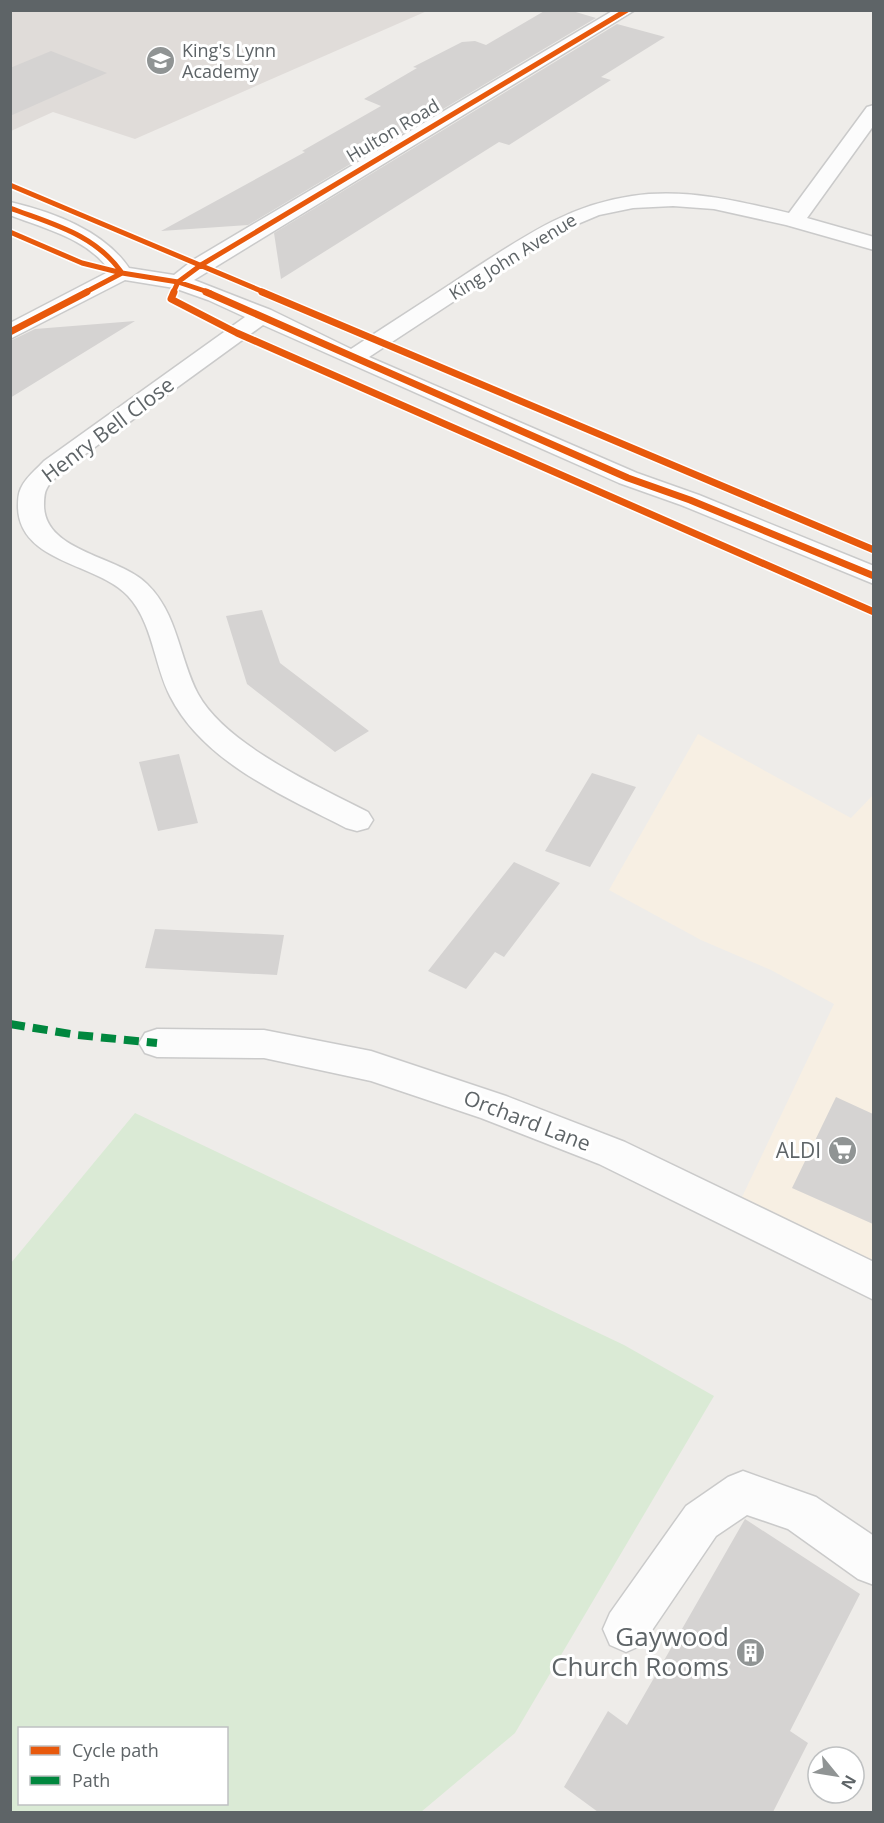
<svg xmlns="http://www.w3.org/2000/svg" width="884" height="1823" font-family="'Open Sans',sans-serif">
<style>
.commercial{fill:#f7efe3}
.education{fill:#e0dcd9}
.green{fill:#daead5;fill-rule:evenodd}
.building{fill:#d5d3d2}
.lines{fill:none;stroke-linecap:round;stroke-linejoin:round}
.minor-casing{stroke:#cacaca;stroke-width:3}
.minor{fill:#fcfcfc;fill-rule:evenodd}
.quiet{stroke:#00873e;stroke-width:8;stroke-dasharray:15 8;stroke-linecap:butt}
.cycleway-far1-casing{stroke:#fff;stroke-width:8}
.cycleway-casing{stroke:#fff;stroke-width:10}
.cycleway-far1{stroke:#e8590c;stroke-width:5}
.cycleway{stroke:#e8590c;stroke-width:7}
.labels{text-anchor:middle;stroke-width:6;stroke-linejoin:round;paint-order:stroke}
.far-poi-label{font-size:18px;fill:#5e6467;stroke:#fff;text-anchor:start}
.far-street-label{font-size:18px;fill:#5e6467;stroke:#fff}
.street-label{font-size:21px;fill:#5e6467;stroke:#fff}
.poi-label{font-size:21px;fill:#5e6467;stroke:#fff;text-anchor:end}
.near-poi-label{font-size:26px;fill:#5e6467;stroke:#fff;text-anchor:end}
</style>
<rect width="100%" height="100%" fill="#eeece9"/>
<path class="commercial" d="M698,734L851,818L873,795V1267L742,1197L834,1004L771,970L701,940L609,890Z"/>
<path class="education" d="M10,11H427L135,139L53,112L11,131Z"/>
<path class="green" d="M135,1113L624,1345L714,1396L515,1733L421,1812H11V1263ZM20,1728H226V1804H20Z"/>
<path class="building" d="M546,10H569L596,18L248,225L161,231L305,152L302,151L381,106L364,99L417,68L413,67L462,42L475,41L486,45Z
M617,24L665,37L601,77L611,80L509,145L499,142L281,279L274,233Z
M51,51L107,73L10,116V68Z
M135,321L10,398V341L35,329Z
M262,610L280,663L369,731L335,752L247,684L226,616Z
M179,754L198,823L158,831L139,762Z
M592,773L636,787L590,867L545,851Z
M514,862L560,883L504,957L495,952L466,989L428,971Z
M155,929L284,935L277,975L145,968Z
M836,1097L873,1114V1224L792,1188Z
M745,1519L860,1594L790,1731L808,1743L773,1812H598L564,1787L608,1711L627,1725Z"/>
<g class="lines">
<defs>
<path id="minor" d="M614,10H635L194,280L271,310L351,349C390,323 430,298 469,272C522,238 568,205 632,196C685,188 738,201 789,213L867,107L874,105V125L807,218L874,237V250L786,225L714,209L673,206L633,208L599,215L561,231L369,357L637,473L699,495L874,566V584L681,505L619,483L263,325L62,471C57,477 50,482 47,488C44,493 44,500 44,506C45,552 119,556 147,584C178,614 179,658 198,694C226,745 317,786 368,812L373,820L368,828L357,831L346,828C284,796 203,762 170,696C154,665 153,623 128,596C98,563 18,563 18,506C18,500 18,494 21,488C26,477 36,470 44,461L245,317L208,300L174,288L125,280L10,339V323L110,271C87,238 45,229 10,215V202C53,212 104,231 129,268L174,275L193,260Z
M157,1029L264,1030L371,1051L506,1096L625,1142L874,1262V1300L599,1164L481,1118L371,1081L264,1058L157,1057L145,1053L139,1043L145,1033Z
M743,1471L816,1497L874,1536V1585L858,1579L788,1529L747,1515L716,1536L642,1645L626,1652L610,1645L603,1629L610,1613L686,1506L728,1477Z"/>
</defs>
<use href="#minor" class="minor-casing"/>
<use href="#minor" class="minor"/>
<path class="quiet" d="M10,1024L77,1035L157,1043"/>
<defs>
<path id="cycleway-far1" d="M10,185L266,293
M10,208C52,224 95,234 122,273L178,282L211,293
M10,232L82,263L122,273
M84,293L122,273
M173,293L178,282L201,265L627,10"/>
<path id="cycleway" d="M174,292L171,299L237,333L874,612
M206,292L628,478L690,500L874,576
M262,292L874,550
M10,332L87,292"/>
</defs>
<use href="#cycleway-far1" class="cycleway-far1-casing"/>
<use href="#cycleway" class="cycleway-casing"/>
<use href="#cycleway-far1" class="cycleway-far1"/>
<use href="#cycleway" class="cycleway"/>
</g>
<defs>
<symbol id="school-disc" viewBox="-11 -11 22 22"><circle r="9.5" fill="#909494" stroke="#fff"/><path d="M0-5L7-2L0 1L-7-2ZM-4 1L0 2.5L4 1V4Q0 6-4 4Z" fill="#fff"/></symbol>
<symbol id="supermarket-disc" viewBox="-11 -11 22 22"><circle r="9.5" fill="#909494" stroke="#fff"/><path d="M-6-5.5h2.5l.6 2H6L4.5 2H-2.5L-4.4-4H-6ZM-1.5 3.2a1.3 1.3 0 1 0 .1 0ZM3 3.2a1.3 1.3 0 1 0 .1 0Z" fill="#fff"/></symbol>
<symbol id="building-disc" viewBox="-11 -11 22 22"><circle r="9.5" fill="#909494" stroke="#fff"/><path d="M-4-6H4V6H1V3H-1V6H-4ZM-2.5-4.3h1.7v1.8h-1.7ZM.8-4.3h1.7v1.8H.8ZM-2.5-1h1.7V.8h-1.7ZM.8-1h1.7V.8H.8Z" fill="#fff"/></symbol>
</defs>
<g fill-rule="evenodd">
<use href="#school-disc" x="144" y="44" width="33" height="33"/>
<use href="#supermarket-disc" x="826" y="1134" width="33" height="33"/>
<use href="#building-disc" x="734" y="1636" width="33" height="33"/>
</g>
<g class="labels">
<g class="far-poi-label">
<text x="182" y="57">King's Lynn<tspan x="182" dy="21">Academy</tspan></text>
</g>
<g class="far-street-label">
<text transform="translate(393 131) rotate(-31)" y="6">Hulton Road</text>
<text transform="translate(513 257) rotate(-32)" y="6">King John Avenue</text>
</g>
<g class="street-label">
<text transform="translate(108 430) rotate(-37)" y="7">Henry Bell Close</text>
<text transform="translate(527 1121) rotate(21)" y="7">Orchard Lane</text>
</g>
<g class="poi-label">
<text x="821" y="1158">ALDI</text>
</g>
<g class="near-poi-label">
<text x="729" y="1646">Gaywood<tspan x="729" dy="30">Church Rooms</tspan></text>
</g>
</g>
<rect width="884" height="1823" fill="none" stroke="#5e6467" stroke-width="24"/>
<rect x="18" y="1727" width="210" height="78" fill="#ffffff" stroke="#bfc1c2" stroke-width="1.5"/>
<rect x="30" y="1746" width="30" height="9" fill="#e8590c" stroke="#bfc1c2" stroke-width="1.5"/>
<text x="72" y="1757" font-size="18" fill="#5e6467">Cycle path</text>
<rect x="30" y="1776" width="30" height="9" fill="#00873e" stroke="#bfc1c2" stroke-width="1.5"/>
<text x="72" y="1787" font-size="18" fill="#5e6467">Path</text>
<g transform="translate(836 1775) rotate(120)"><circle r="28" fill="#ffffff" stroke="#bfc1c2" stroke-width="1.5"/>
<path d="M0-4.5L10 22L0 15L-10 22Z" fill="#909494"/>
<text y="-9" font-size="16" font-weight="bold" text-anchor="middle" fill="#5e6467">N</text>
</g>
</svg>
